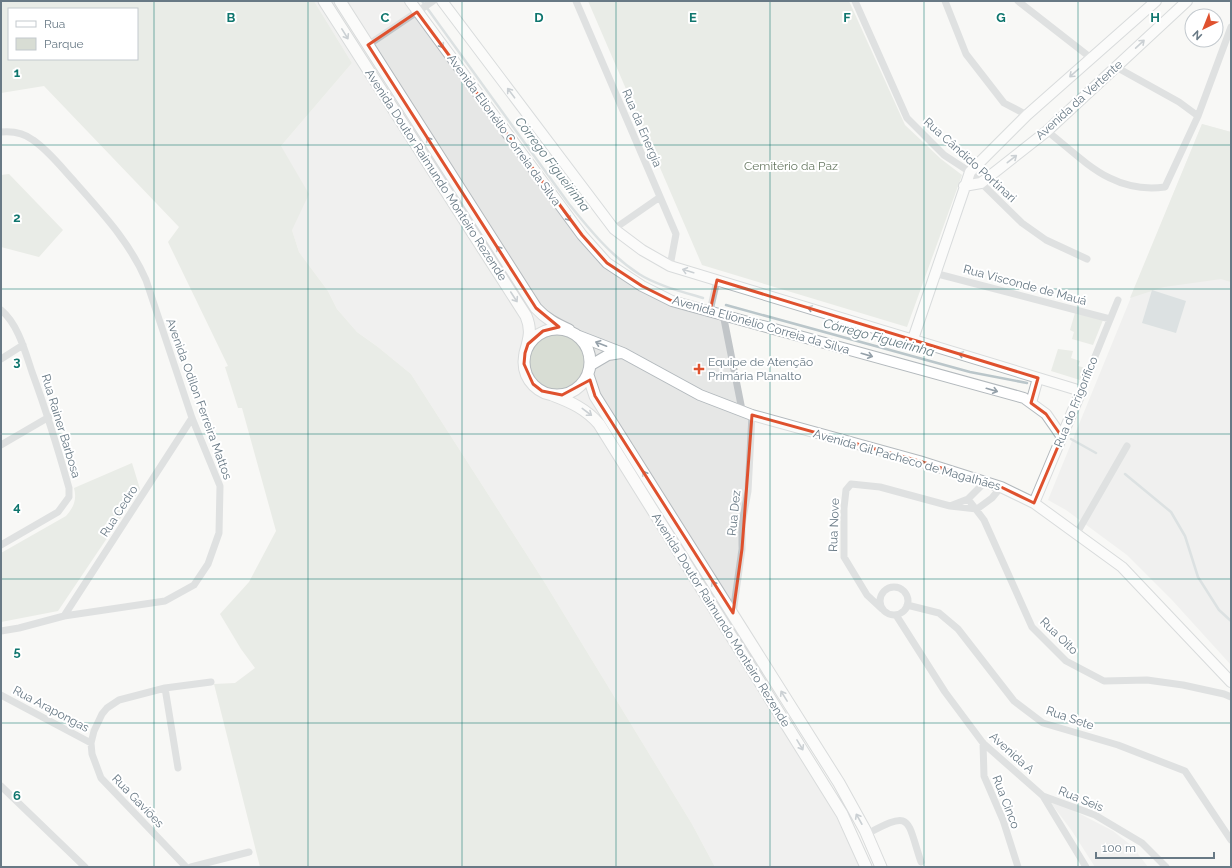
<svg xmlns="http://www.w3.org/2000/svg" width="1232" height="868" font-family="Raleway,sans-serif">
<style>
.built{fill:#e6e7e6}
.green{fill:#d8ddd4;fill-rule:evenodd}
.water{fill:#bac6ca}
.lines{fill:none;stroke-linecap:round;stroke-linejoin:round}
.stream{stroke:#bac6ca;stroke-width:2.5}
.secondary-casing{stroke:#b3b9bd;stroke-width:12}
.primary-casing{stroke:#b4b9bc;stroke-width:13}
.street{stroke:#c1c5c8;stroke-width:7}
.secondary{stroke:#fff;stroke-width:10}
.primary{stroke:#fff;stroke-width:11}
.oneway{stroke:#95a1aa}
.marked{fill:none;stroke:#df512e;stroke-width:3;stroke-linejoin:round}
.grid{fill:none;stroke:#0f766e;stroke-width:1;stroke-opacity:0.55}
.poi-dot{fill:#df512e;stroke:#fff;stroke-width:1.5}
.labels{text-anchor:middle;stroke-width:4;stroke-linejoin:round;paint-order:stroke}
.street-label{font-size:12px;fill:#687985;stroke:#fff}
.park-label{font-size:12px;fill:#677862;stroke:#fff}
.poi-label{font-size:12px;fill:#687985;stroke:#fff;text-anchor:start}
.water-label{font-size:13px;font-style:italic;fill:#637a81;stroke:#fff}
.grid-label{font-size:13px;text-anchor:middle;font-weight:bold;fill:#0f766e;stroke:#fff;stroke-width:4;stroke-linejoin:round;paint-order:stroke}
</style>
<rect width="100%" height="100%" fill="#f8f8f5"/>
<path class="built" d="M314,1H409L581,235L642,286L723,314L741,410L752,416L732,613L727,637L826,796L860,867H715L692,824L545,583L411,374L378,347L357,332L337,309L328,291L299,252L292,230L281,146L352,63Z
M1202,124L1231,132V665L1172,600L1127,555L1066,510L1048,500Z
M1048,799L1065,806L1113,831L1132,846L1148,867H1095L1072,831Z"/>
<path class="green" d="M1,1H314L352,63L281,146L309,194L292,230L299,252L328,291L337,309L357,332L378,347L411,374L545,583L692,824L715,867H260L214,684L235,683L255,668L241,649L220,614L249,582L276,531L242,408H238L225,367L228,366L168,242L179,227L44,86L1,93ZM9,9H137V59H9Z
M588,1H849L905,125L941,159L962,175L907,327L702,265Z
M1202,124L1231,132V282L1221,279L1164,287L1130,298Z
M9,174L63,230L39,257L1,247V175Z
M1075,313L1103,320L1093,345L1072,339L1074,332L1070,330Z
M529 362a29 29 0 1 1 58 0a29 29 0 1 1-58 0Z
M1058,349L1073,351L1071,358L1080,361L1078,366L1085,368L1080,380L1051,371Z
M132,463L140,489L58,611L1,622V553L66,516C74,507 77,499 74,488Z"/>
<path class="water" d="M1152,290L1186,301L1176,333L1142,323Z"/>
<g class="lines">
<path class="stream" d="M422,1L569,204C590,230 611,256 639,274C656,285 683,292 703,298
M726,305L970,372L1027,383
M1071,439L1096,453
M1125,474L1171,512L1185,536L1198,577L1219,610L1231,621"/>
<defs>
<path id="secondary" d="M410,1L582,235L607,263L642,286L672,301L1024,398L1046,414L1062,437
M442,1L614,229L642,250L670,266L1081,391L1034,503
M964,186L981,183L1047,131L1187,1
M579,336L623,353L700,395L752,415L919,461L1001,487L1034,503L1122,567L1231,682
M913,339L970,172L1027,115L1156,1
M591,365L608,355L621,353
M1031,403L1038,378"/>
<path id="primary" d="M324,1L526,316C532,330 529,339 525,353
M340,1L536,308C546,319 556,324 569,330
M524 362a33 33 0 1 1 66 0a33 33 0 1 1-66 0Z
M588,375L595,396L839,783L865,830L881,867
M552,395C571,402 586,409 599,424L842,814L866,867"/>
</defs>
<use href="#secondary" class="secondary-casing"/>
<use href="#primary" class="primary-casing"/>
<path class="street" d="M576,1L676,234L670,266
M855,1L907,118L944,155L970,172L1022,223L1046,240L1087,259
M945,1L966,54L1004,103L1027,115
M1018,1L1091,58
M368,45L433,1
M1116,67L1179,102L1198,116
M1047,131C1085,161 1112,194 1165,187L1198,116L1231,27
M1,132C12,131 24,133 33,140C49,151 61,167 74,181C102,213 129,241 146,280L192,418L220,486L219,533L208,564L194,585L165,601L64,616L19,628L1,631
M614,229L660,197
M934,273L1110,319
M1,310C18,324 25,351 32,372C46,410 58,449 69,488V497L58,512L1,545
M710,311L717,280
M723,314L742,410
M1,359L23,345
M1081,391L1118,300
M1,445L49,417
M968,499L984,520L1032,627L1066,661L1104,681L1147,680L1183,685L1224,694L1231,697
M950,506L968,499L985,482
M1077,533L1127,446
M880 601a14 14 0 1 1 28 0a14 14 0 1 1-28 0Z
M907,605L939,613L958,629L1014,701L1043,723L1118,745L1185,771L1231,840
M882,609L867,595L844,557V508L846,490L851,484L880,487L950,506L977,509L992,498L1001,487
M733,613L742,549V524L748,491L752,415
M896,615L945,692L983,743L1043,796L1086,867
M64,616L192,418
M165,688L178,768
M1,695L91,743
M983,743L984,776L1003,820L1018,867
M1,786L85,867
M1043,796L1095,815L1142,843L1166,867
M867,834C912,810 906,817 921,862
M186,867L101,778L92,754L91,743L94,731L102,714L107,708L119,700L165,688L211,682
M191,867L249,852"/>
<use href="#secondary" class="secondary"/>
<use href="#primary" class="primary"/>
</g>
<defs><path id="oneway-shaft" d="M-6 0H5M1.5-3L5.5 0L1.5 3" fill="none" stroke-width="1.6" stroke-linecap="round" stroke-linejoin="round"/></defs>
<g class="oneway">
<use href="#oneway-shaft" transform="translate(345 34) rotate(58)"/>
<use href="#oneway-shaft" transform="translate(440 43) rotate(54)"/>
<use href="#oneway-shaft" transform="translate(1140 44) rotate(-43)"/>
<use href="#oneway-shaft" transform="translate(1074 73) rotate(138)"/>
<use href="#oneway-shaft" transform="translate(511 93) rotate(-127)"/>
<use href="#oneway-shaft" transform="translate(430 142) rotate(-123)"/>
<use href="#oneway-shaft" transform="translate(1012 159) rotate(-38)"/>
<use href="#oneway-shaft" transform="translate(567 216) rotate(54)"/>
<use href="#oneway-shaft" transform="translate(500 251) rotate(-123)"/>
<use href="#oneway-shaft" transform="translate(688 271) rotate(-163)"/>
<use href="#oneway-shaft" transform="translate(514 297) rotate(57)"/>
<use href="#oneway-shaft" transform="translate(813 309) rotate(-163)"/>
<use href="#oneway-shaft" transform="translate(601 344) rotate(-159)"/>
<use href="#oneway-shaft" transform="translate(867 355) rotate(16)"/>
<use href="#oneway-shaft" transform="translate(964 355) rotate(-163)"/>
<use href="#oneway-shaft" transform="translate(992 390) rotate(16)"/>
<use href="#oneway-shaft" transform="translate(587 412) rotate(37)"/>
<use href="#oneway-shaft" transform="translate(646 476) rotate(-122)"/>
<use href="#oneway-shaft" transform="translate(715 586) rotate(-122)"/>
<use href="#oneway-shaft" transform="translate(784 696) rotate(-122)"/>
<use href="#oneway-shaft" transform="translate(800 745) rotate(59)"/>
<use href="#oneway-shaft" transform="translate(859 819) rotate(-119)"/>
</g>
<path d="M0 0H1232V868H0ZM417,12L582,235L607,263L642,286L672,301L710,311L717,280L1038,378L1031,403L1046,414L1062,437L1034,503L1001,487L919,461L752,415L742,549L733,613L595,396L590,380L562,395L542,391L533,384L524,364L525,353L528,344L543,331L559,327L536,308L368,45Z" fill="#f8f8f5" fill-opacity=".55" fill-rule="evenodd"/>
<path class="marked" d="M417,12L582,235L607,263L642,286L672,301L710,311L717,280L1038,378L1031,403L1046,414L1062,437L1034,503L1001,487L919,461L752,415L742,549L733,613L595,396L590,380L562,395L542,391L533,384L524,364L525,353L528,344L543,331L559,327L536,308L368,45Z"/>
<path class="grid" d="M154,1V867M308,1V867M462,1V867M616,1V867M770,1V867M924,1V867M1078,1V867M1,145H1231M1,289H1231M1,434H1231M1,579H1231M1,723H1231"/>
<path class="poi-dot" d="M697 363h4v4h4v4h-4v4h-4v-4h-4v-4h4z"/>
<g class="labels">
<g class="street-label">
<text transform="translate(1079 100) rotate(-42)" y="4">Avenida da Vertente</text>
<text transform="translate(642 128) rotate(67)" y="4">Rua da Energia</text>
<text transform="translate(504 130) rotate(54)" y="4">Avenida Elionélio Correia da Silva</text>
<text transform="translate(970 160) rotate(42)" y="4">Rua Cândido Portinari</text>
<text transform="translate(436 175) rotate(57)" y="4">Avenida Doutor Raimundo Monteiro Rezende</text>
<text transform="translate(1025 285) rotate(15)" y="4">Rua Visconde de Mauá</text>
<text transform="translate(761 325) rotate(16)" y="4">Avenida Elionélio Correia da Silva</text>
<text transform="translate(199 399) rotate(70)" y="4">Avenida Odilon Ferreira Mattos</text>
<text transform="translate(1076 402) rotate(-68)" y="4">Rua do Frigorífico</text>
<text transform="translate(61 426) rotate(73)" y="4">Rua Rainer Barbosa</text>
<text transform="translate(907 460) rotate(16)" y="4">Avenida Gil Pacheco de Magalhães</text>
<text transform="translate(119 511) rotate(-57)" y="4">Rua Cedro</text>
<text transform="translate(734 513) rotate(-84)" y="4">Rua Dez</text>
<text transform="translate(834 525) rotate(-88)" y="4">Rua Nove</text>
<text transform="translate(721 620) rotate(58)" y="4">Avenida Doutor Raimundo Monteiro Rezende</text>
<text transform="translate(1059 636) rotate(44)" y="4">Rua Oito</text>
<text transform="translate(51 709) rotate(28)" y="4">Rua Arapongas</text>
<text transform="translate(1070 718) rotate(19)" y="4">Rua Sete</text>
<text transform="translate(1012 753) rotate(42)" y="4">Avenida A</text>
<text transform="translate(1081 799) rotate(22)" y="4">Rua Seis</text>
<text transform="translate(138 801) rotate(46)" y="4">Rua Gaviões</text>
<text transform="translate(1006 802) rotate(69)" y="4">Rua Cinco</text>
</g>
<g class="park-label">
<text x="791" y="170">Cemitério da Paz</text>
</g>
<g class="poi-label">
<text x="708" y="366">Equipe de Atenção<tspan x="708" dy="14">Primária Planalto</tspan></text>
</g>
<g class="water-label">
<text transform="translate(553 164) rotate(53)" y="5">Córrego Figueirinha</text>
<text transform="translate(879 337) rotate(15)" y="5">Córrego Figueirinha</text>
</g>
</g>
<g class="grid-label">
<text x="231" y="22">B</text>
<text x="385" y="22">C</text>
<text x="539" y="22">D</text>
<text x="693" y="22">E</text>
<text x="847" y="22">F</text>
<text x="1001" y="22">G</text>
<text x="1155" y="22">H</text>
<text x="17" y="77">1</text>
<text x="17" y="222">2</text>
<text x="17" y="366">3</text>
<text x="17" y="511">4</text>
<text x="17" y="656">5</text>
<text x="17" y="800">6</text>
</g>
<rect width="1232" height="868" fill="none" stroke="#687985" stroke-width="4"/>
<rect x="8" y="8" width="130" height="52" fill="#ffffff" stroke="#c3c9ce"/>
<rect x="16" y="21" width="20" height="6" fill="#ffffff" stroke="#c3c9ce"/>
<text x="44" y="28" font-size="12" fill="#687985">Rua</text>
<rect x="16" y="38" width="20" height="12" fill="#d8ddd4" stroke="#c3c9ce"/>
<text x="44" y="48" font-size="12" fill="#687985">Parque</text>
<g transform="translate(1204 28) rotate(223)"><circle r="19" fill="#ffffff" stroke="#c3c9ce"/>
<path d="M0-3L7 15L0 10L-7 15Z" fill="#df512e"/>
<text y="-6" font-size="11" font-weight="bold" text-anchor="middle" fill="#687985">N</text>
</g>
<path d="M1096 852v6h118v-6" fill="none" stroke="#687985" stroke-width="2"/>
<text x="1102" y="852" font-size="12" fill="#687985" stroke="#ffffff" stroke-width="3" paint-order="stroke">100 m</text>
</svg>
